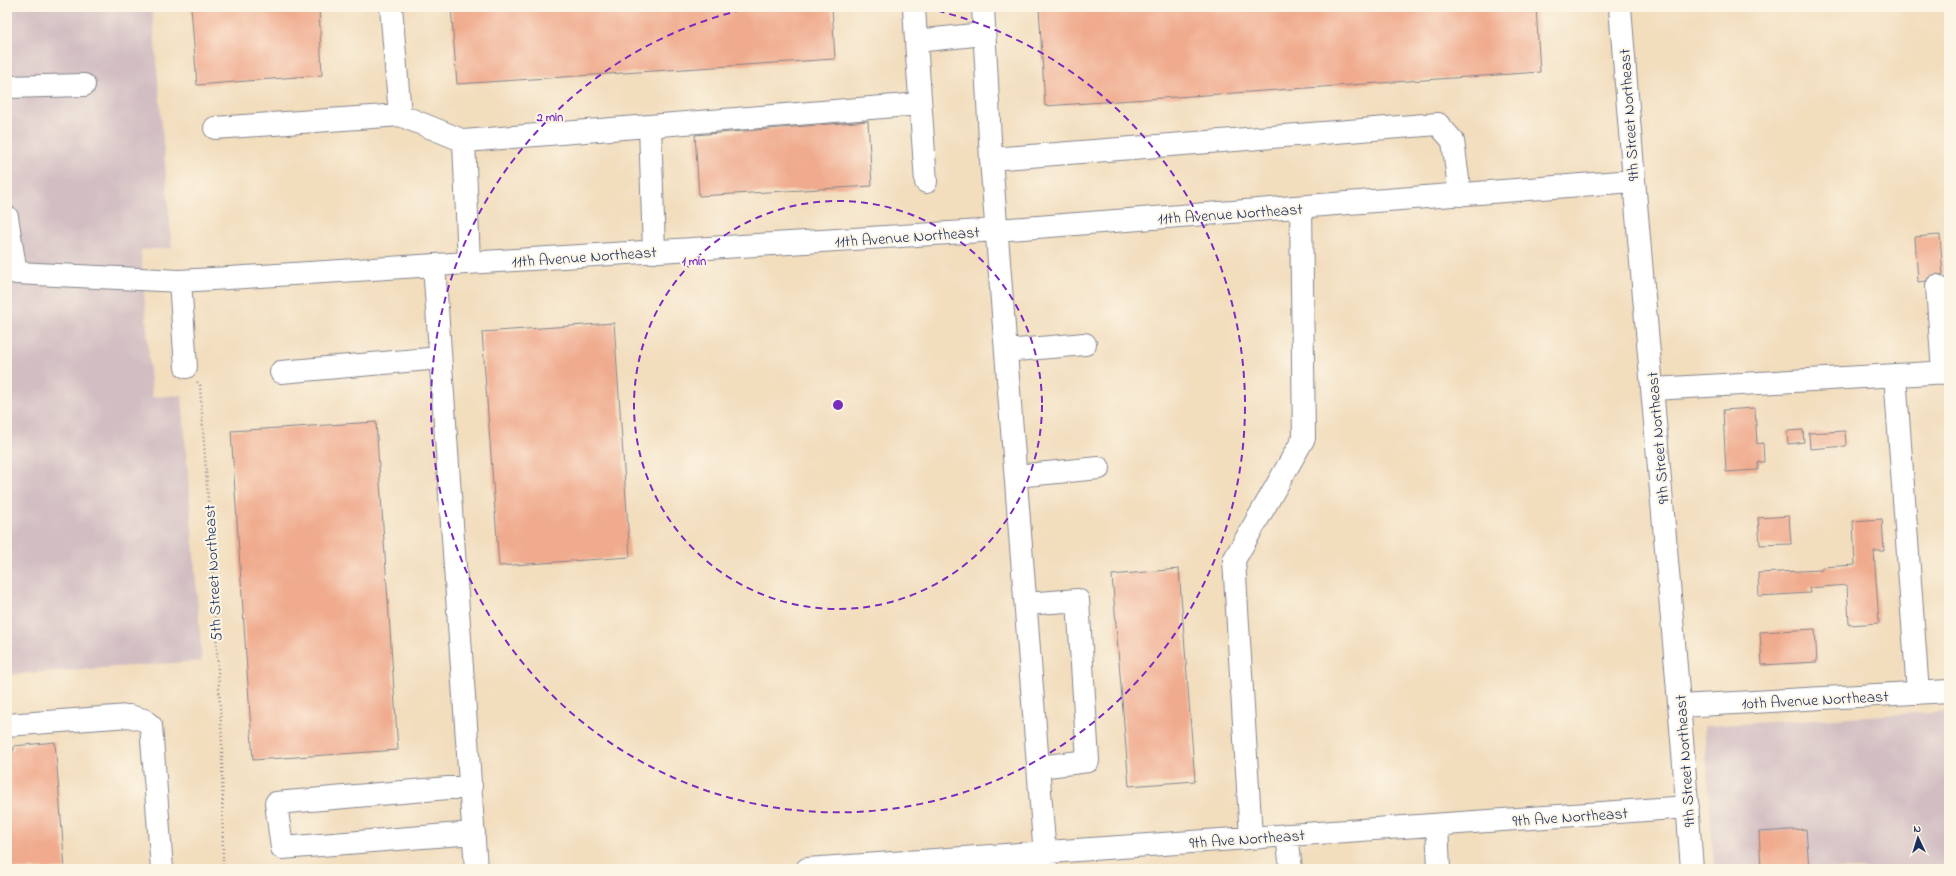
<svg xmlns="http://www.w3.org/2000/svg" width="1956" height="876" font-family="'Indie Flower',sans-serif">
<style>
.industrial{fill:#d2bec2}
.building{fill:#f0ab8e}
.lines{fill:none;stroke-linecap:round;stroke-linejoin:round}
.minor-casing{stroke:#86868e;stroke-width:24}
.path{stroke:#86868e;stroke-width:2.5;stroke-dasharray:1 3;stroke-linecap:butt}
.minor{stroke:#fff;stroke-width:22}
.ring{fill:none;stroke:#7b2cbf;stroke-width:2;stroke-dasharray:7 5}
.labels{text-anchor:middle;stroke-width:4;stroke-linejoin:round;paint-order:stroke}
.street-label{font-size:16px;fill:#1b2f5e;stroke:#fcf5e5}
.centre{fill:#7b2cbf;stroke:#fcf5e5;stroke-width:2}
.ring-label{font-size:12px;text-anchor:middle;font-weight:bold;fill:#7b2cbf;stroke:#fcf5e5;stroke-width:4;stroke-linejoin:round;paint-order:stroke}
</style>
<rect width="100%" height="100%" fill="#fcf5e5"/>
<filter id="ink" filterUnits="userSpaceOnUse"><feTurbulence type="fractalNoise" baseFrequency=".025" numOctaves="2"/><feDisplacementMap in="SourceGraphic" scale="8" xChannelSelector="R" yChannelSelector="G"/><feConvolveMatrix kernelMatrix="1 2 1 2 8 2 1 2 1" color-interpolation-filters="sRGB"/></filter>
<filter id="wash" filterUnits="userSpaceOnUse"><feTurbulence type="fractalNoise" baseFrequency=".012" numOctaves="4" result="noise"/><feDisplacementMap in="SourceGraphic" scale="16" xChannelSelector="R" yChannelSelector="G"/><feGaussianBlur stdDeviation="0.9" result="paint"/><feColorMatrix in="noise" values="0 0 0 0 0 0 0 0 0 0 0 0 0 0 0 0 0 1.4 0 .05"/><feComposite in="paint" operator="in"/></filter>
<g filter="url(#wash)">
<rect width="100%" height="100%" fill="#f2ddbd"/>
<path class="industrial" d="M7,7H152L172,248L141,250L152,397L182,395L202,661L7,675Z
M1949,711V869H1714L1704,726Z"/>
<g id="blocks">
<path class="building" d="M191,7H319L322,75L197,85Z
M451,7H832L835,59L457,84Z
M1039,7H1536L1540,72L1045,106Z
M868,121L872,186L699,196L695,135Z
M1940,235L1943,275L1936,274L1930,276L1926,281L1918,282L1915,237Z
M614,323L630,557L499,566L482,332Z
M1755,408L1757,444L1763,443L1764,462H1758V470L1726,472L1723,410Z
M376,422L398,750L253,760L231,431Z
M1803,430L1804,442L1788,444L1787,431Z
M1845,431L1846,446L1810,449L1809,433Z
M1789,516L1791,544L1760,545L1758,518Z
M1882,519L1884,551H1874L1879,623L1849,625L1847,585L1809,588L1810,593L1759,596L1758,573L1822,570V567L1855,565L1853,521Z
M1179,569L1195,781L1129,786L1112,575Z
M1815,629L1817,662L1762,665L1760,632Z
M55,742L65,869H7V751L14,750V746Z
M1806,829L1809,869H1761L1759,832Z"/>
</g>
</g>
<g filter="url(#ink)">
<use href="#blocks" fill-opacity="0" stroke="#86868e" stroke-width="1"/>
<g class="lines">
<defs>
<path id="minor" d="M914,7L916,41L984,34
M983,7L991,159L1046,869
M1620,7C1642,295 1671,581 1692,869
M916,41L926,182
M7,87L84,85
M400,115L464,141L920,104
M650,126L654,252
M215,128L400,115L391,7
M464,141L469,263
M991,159L1438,124L1453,141L1460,195
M7,217L16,273L180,281L997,230L1633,181
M434,265L476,869
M180,281L186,367
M1937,286L1943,373
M1006,351L1085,344
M281,372L440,358
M1895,375L1918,693
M1653,389L1949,372
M1016,476L1099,468
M1026,604L1078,600L1088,761L1039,767
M1680,706L1949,691
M7,725L129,716L144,720L151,726L162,869
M471,786L276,803L282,848L474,833
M1437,825L1439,869
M1287,835L1291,869
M1251,837L1234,560L1304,438L1301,208
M807,869L1688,807"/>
</defs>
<use href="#minor" class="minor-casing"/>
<path class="path" d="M197,382L200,385L212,557L222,744L223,869"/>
<use href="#minor" class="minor"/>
</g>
</g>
<g class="ring">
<circle cx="838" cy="405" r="204"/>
<path d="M926 8A407 407 0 1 1 750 8"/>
</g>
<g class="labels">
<g class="street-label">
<text transform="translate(1628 115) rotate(-94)" y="6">9th Street Northeast</text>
<text transform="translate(1230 213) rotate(-4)" y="6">11th Avenue Northeast</text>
<text transform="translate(907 236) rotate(-4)" y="6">11th Avenue Northeast</text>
<text transform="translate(584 256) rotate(-4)" y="6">11th Avenue Northeast</text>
<text transform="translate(1657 438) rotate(-95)" y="6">9th Street Northeast</text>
<text transform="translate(212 573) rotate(-93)" y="6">5th Street Northeast</text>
<text transform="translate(1815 699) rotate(-3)" y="6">10th Avenue Northeast</text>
<text transform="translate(1684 761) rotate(-94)" y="6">9th Street Northeast</text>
<text transform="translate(1570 816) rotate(-4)" y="6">9th Ave Northeast</text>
<text transform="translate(1247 838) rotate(-4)" y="6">9th Ave Northeast</text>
</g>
</g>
<circle cx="838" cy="405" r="6" class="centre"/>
<g class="ring-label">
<text x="550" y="121">2 min</text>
<text x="694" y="265">1 min</text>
</g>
<rect width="1956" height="876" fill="none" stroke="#fcf5e5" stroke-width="24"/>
<g transform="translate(1918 838) rotate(356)" stroke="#fcf5e5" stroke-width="3" paint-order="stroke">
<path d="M0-3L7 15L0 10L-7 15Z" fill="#1b2f5e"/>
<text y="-6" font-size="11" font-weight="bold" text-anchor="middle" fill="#1b2f5e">N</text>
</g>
</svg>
